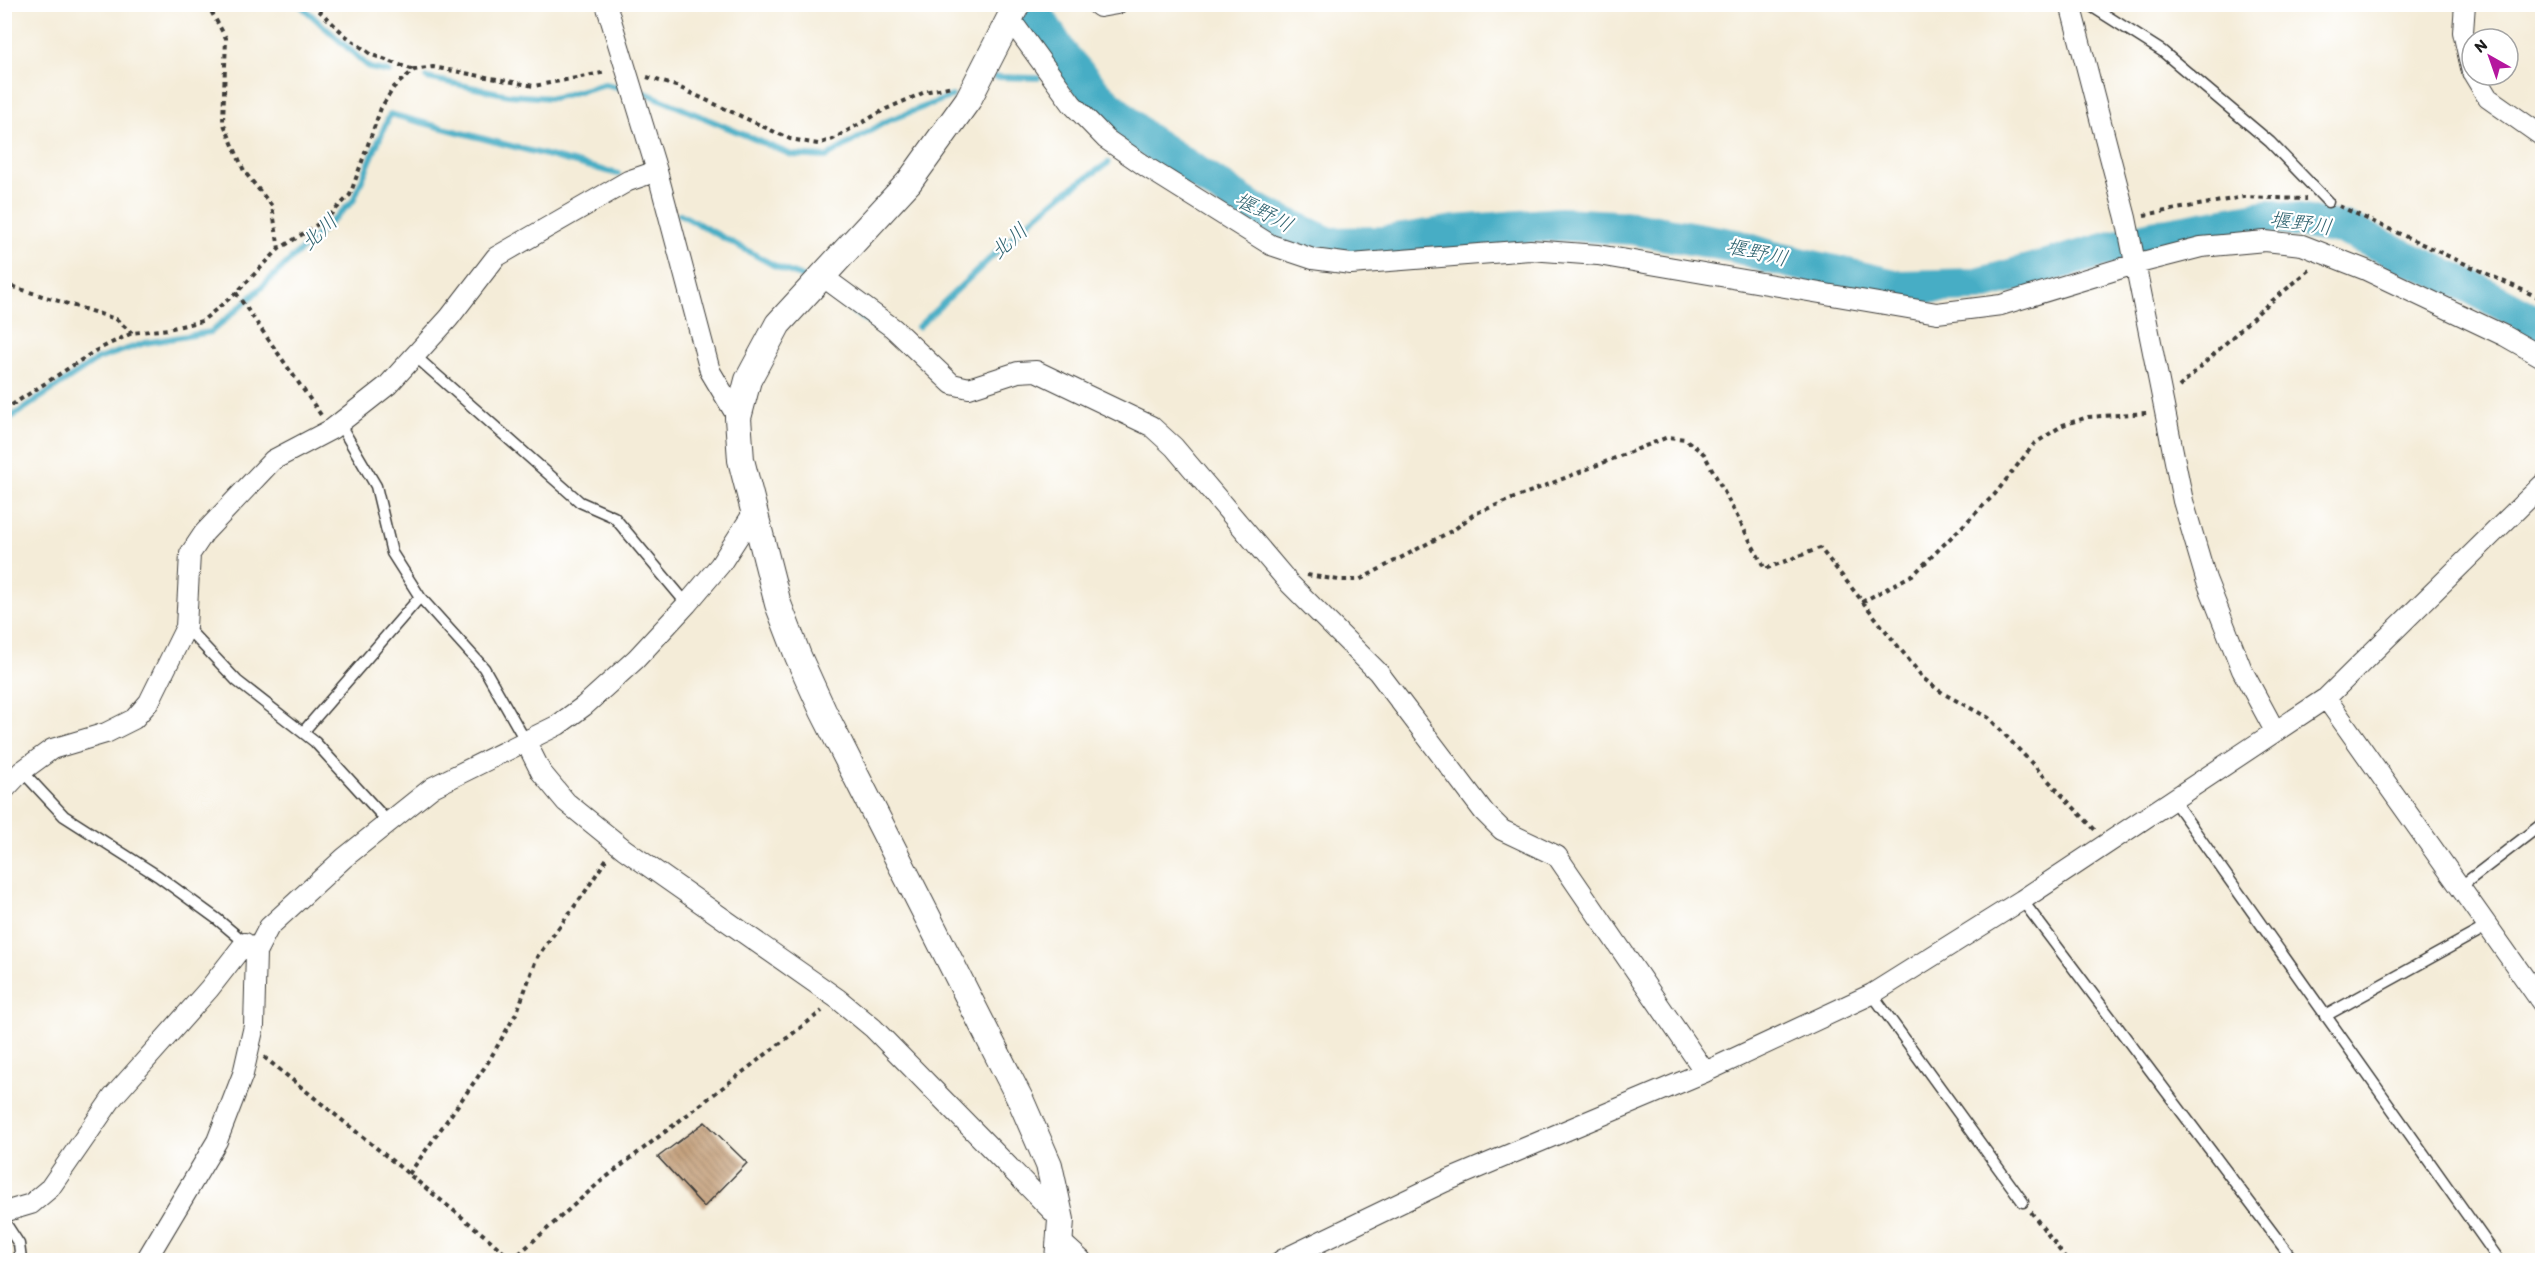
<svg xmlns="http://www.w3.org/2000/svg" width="2547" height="1265" font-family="Itim,'Klee One',sans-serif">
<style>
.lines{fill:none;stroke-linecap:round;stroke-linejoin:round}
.stream{stroke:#46adc5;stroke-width:6}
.river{stroke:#46adc5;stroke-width:34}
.building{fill:url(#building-back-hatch)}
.service-casing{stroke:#3c3b38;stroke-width:13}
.minor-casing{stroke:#3c3b38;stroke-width:22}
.tertiary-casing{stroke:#3c3b38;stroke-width:28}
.path{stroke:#3c3b38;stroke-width:4;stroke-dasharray:4.5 4.5;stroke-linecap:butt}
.service{stroke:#fff;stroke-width:10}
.minor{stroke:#fff;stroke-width:20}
.tertiary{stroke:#fff;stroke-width:26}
.labels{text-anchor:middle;stroke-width:4.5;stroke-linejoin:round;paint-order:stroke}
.water-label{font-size:21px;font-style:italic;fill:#316470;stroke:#fff}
</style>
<defs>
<pattern id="building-back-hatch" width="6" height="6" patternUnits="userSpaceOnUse" patternTransform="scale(1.5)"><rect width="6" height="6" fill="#c6a37f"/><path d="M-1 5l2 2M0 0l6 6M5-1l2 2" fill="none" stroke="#a08467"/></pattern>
</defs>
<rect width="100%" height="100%" fill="#fff"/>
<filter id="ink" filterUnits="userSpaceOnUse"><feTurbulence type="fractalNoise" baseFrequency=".0167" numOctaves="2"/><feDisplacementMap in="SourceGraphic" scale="12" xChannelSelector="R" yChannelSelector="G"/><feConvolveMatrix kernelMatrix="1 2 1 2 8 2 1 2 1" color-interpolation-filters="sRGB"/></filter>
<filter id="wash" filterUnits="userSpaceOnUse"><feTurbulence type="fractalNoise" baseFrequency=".008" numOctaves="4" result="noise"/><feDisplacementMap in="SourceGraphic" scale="24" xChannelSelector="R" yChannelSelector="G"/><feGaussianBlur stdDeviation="1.35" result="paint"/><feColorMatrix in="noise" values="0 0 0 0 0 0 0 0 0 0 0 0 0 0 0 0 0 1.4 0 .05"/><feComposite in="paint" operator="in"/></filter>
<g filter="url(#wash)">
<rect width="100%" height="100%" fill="#f4ecd8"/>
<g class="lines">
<path class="stream" d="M299,4L370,68L389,72
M995,77L1038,78
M427,78L509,95L553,98L605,84L648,94L792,155L826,157L887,121L952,96
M1081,90L1096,94
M680,214L777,267L805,278
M829,294L894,341
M918,327L1023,227L1064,193L1108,163
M4,422L98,359L145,343L211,332L248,300L353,201L390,114L618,174"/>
<path class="river" d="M1030,4L1061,54L1096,94L1144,138L1253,209L1329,244L1383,243L1455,232L1561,224L1633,228L1736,246L1770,257L1899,287L1978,285L2152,237L2269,216L2345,229L2473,288L2542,325"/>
</g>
<g id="blocks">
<path class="building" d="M705,1122L747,1163L704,1207L658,1157Z"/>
</g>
</g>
<g filter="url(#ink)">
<use href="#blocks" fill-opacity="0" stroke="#3c3b38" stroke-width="1.5"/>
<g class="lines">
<defs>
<path id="service" d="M2088,4L2162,51L2270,142L2328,202
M414,355L580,502L614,517L687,604
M339,423L376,486L392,553L420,597L484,668L525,740
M186,627L237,681L315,742L389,823
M303,732L420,597
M22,771L64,816L158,876L217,919L249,946
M2173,800L2499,1260
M2460,887L2542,824
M2022,900L2293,1260
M1872,994L2023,1202
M2325,1016L2488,926
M4,1221L19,1244L21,1260"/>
<path id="minor" d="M606,4L657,171L710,371L738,418
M1096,4L1100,7L1117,4
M2070,4L2126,218L2183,501L2206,579L2242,670L2275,731
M2465,4L2463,32L2472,72
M1010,19L1072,104L1106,139L1148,168L1271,245L1313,259L1351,264L1530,250L1598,255L1937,313L2001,305L2135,264L2201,247L2265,241L2302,245L2366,270L2505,336L2542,357
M2474,75L2488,98L2542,136
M822,276L893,328L952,384L969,388L1018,372L1036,371L1151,426L1174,447L1290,584L1378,672L1484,812L1502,830L1557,856L1705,1072
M2326,698L2542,1003
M525,740L541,772L566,802L624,849L838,999L873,1028L1061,1220
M4,790L22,771L52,749L106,733L134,719L149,702L186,627L190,554L204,533L273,460L332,429L388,385L449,318L496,257L628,181L657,171
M4,1212L31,1204L50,1188L113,1097L209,989L245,943
M1060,1241L1081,1260
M146,1260L217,1141L243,1074L254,1026L256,952L269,927L344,858L433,787L558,725L584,706L636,659L687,604L720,565L754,512
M1282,1260L1444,1182L1705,1072L1872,994L2022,900L2326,698L2542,485"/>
<path id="tertiary" d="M1017,4L968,100L909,182L778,324L748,380L738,418L741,460L778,604L798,656L823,711L1021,1101L1049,1165L1061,1220L1058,1260"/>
</defs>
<use href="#service" class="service-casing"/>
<use href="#minor" class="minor-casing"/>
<use href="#tertiary" class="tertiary-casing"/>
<path class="path" d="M207,4L226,38L223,122L244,171L272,206L279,249
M312,4L346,36L372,55L414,70
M647,77L676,86L790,139L818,144L833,139L886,109L925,92L952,86
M2339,206L2542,299
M2144,215L2243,197L2306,199
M4,284L116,319L132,333
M236,293L321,415
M2179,387L2261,310L2312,268
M4,410L95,351L132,333L168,329L202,321L236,293L279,249L326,219L350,195L381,108L394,87L414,70L433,67L534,86L607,72
M1307,575L1339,580H1359L1455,529L1474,514L1668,437L1685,439L1704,454L1765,569L1820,548L1924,679L1944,694L1989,718L2095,830
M1862,602L1914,574L1995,494L2034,444L2063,425L2088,417L2147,413
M264,1057L490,1240L512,1260
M409,1174L487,1064L517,1012L537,957L585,892L607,858
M2031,1212L2067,1260
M512,1260L600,1182L822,1011"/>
<use href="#service" class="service"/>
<use href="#minor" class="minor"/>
<use href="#tertiary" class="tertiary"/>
</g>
</g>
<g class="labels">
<g class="water-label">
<text transform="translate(1264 212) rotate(28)" y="7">堰野川</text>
<text transform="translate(2301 223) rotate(8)" y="7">堰野川</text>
<text transform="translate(319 232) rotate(-43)" y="7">北川</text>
<text transform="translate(1009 241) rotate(-42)" y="7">北川</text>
<text transform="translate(1757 252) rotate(13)" y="7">堰野川</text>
</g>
</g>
<rect width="2547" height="1265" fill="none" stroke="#fff" stroke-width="24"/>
<g transform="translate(2490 57) rotate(320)"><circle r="28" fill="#ffffff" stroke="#a4a4a4" stroke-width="1.5"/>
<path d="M0-4.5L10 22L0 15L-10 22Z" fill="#b5179e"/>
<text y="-9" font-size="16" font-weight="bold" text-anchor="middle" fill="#1c1c1c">N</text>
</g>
</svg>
